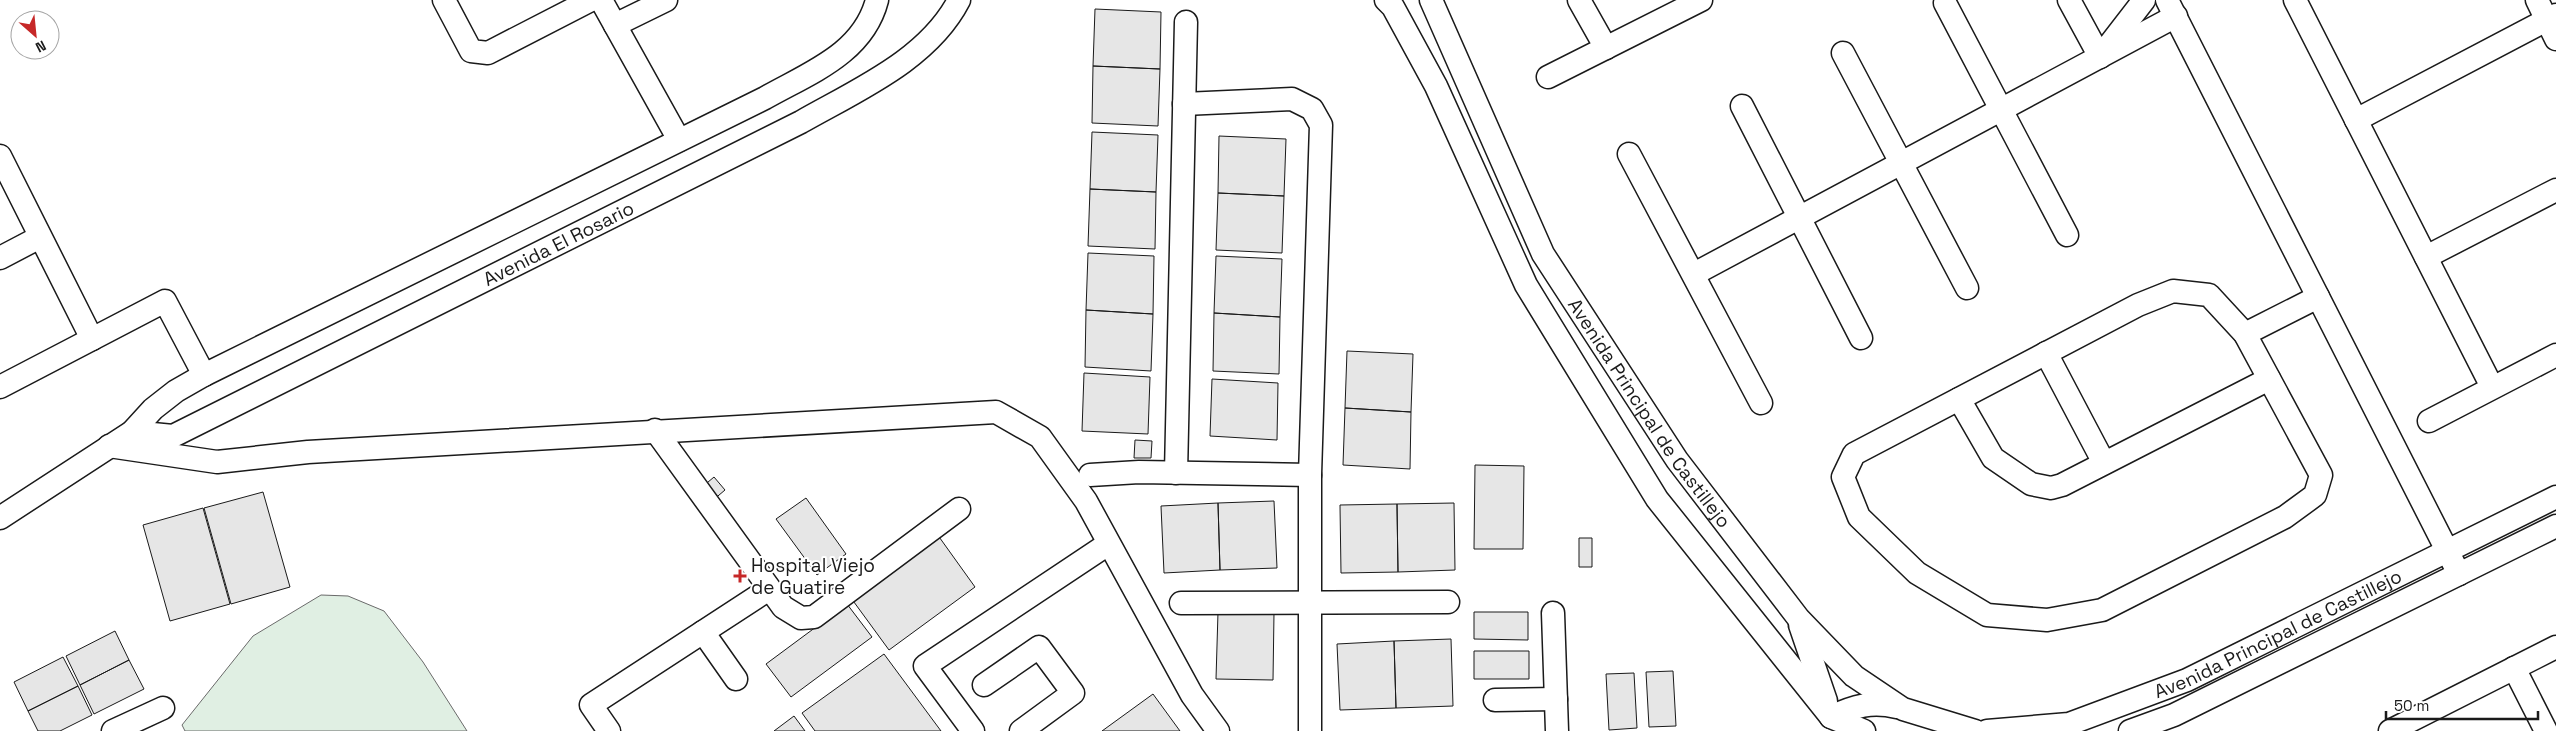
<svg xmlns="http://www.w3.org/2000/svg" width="2556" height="731" font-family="'Space Grotesk',sans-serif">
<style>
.green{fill:#e0efe3;stroke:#6a6a6a}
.building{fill:#e6e6e6;stroke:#1a1a1a}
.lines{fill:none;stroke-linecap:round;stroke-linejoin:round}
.minor-casing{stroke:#1a1a1a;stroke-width:25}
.minor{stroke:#fff;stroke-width:22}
.poi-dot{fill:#c62828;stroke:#fff;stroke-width:2}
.labels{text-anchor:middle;stroke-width:4;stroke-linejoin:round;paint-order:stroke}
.street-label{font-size:19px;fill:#1a1a1a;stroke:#fff}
.poi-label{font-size:19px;fill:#1a1a1a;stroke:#fff;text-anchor:start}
</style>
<rect width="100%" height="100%" fill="#fff"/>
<path class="green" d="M321,595L348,596L384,611L423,662L467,731H185L182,725L253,636Z"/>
<path class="building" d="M1095,9L1161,12L1160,69L1093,66Z
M1093,66L1160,69L1158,126L1092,123Z
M1092,132L1158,135L1156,192L1090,189Z
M1219,136L1286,139L1284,196L1218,193Z
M1090,189L1156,192L1155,249L1088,246Z
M1218,193L1284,196L1282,253L1216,250Z
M1088,253L1154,256L1153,314L1086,310Z
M1216,256L1282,259L1280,317L1214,313Z
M1086,310L1153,314L1151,371L1085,367Z
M1214,313L1280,317L1279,374L1213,371Z
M1347,351L1413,354L1411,412L1345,408Z
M1084,373L1150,377L1148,434L1082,431Z
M1212,379L1278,383L1277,440L1210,436Z
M1345,408L1411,412L1410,469L1343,465Z
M1135,440L1152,441L1151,458H1134Z
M1475,465L1524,466L1523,549H1474Z
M714,477L725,490L712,501L701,488Z
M263,492L290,587L231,604L204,508Z
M806,498L846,554L817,575L776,519Z
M1274,501L1277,568L1220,570L1218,503Z
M1218,503L1220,570L1164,573L1161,506Z
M1454,503L1455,570L1398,572L1397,504Z
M1397,504L1398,572L1341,573L1340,505Z
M203,508L230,604L170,621L143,525Z
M937,534L975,587L889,650L851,598Z
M1579,538H1592V567H1579Z
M847,604L872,637L791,697L766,664Z
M1218,612L1274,613L1273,680L1216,679Z
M1474,612H1528V640L1474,639Z
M115,631L129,660L80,685L66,656Z
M1451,639L1453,706L1396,708L1394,641Z
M1394,641L1396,708L1340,710L1337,644Z
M1474,651H1529V679H1474Z
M884,654L941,731H815L802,713Z
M63,657L78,686L28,711L14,682Z
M129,660L144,689L94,714L80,685Z
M1673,671L1676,726L1649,727L1646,672Z
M1634,673L1637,728L1609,730L1606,674Z
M78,686L92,715L60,731H38L28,711Z
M1153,694L1180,731H1102Z
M794,716L805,731H774Z"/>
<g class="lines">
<defs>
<g id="minor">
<path d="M444,0L471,51L488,53L591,0"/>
<path d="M601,0L679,140"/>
<path d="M1386,0L1393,7L1436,86L1526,285L1657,499L1831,717L1864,731"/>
<path id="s1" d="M1431,0L1543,254L1677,460L1799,619L1854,676L1903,709L1975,731"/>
<path d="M1579,0L1606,48"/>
<path d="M2069,0L2100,57L2144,0"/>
<path d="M2167,0L2459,574"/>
<path d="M2295,0L2492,387"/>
<path d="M2537,0L2556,39"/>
<path d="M1945,3L2067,235"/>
<path d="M615,25L666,0"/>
<path d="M1843,53L1967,288"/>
<path d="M1548,77L1701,0"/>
<path d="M1184,104L1292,99L1312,109L1321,125L1310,475V731"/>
<path d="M1742,106L1861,338"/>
<path d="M2356,120L2556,15"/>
<path d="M1629,154L1761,403"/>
<path d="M0,156L92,339"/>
<path d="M2426,257L2556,190"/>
<path d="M0,258L40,237"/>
<path d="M1694,274L2176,16"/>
<path d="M2173,291L2209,295L2245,334L2321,475L2315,495L2285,517L2102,610L2047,620L1987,615L1917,573L1859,517L1843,477L1854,454L2138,305Z"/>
<path d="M2245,334L2318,297"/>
<path d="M2046,353L2104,463"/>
<path d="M0,387L165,301L204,375"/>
<path d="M1959,399L1993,458L2031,484L2051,488L2062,485L2269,379"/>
<path d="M2429,421L2556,355"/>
<path d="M655,430L783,607L801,618L814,617L959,509"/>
<path id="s2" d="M132,432L173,436L801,122C857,90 928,60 959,0"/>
<path d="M109,446L217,462L308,452L996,412L1040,437L1086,501L1192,695L1218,731"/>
<path d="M1176,473L1186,22"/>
<path d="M1090,475L1139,472L1310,475"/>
<path d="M0,518L132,432L153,409L176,391L204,375L765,98C809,73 863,54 877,0"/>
<path d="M1181,603L1448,602"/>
<path d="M1553,613L1557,731"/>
<path d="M1800,625L1826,701"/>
<path d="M703,632L736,679"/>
<path d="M2514,668L2546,731"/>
<path d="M984,685L1039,647L1073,693L1021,731"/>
<path d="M1495,700L1556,699"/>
<path d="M1831,717C1854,706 1872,701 1897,707"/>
<path d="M113,731L163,708"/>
<path d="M609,731L591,705L769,589"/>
<path d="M973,731L925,666L1108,544"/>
<path id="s3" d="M1987,731L2069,724L2187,680L2556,497"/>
<path d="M2130,731L2174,715L2556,526"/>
<path d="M2390,731L2556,647"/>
</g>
</defs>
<use href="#minor" class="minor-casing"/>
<use href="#minor" class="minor"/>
</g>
<path class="poi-dot" d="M737.5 568.5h5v5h5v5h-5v5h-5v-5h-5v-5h5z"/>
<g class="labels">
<g class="street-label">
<text dy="7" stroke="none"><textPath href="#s2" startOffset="472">Avenida El Rosario</textPath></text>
<text dy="7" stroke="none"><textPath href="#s1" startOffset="469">Avenida Principal de Castillejo</textPath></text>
<text dy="7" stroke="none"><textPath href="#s3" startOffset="310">Avenida Principal de Castillejo</textPath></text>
</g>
<g class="poi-label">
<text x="751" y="572">Hospital Viejo<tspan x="751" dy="22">de Guatire</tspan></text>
</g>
</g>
<g transform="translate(35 35) rotate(153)"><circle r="24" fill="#ffffff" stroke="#a3a3a3"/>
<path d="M0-4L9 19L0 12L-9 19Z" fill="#c62828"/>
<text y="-8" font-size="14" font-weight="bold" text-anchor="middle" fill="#1a1a1a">N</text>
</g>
<path d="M2386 711v8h152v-8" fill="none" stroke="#1a1a1a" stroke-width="2.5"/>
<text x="2394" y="711" font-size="15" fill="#1a1a1a" stroke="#ffffff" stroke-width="4" paint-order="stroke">50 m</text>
</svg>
